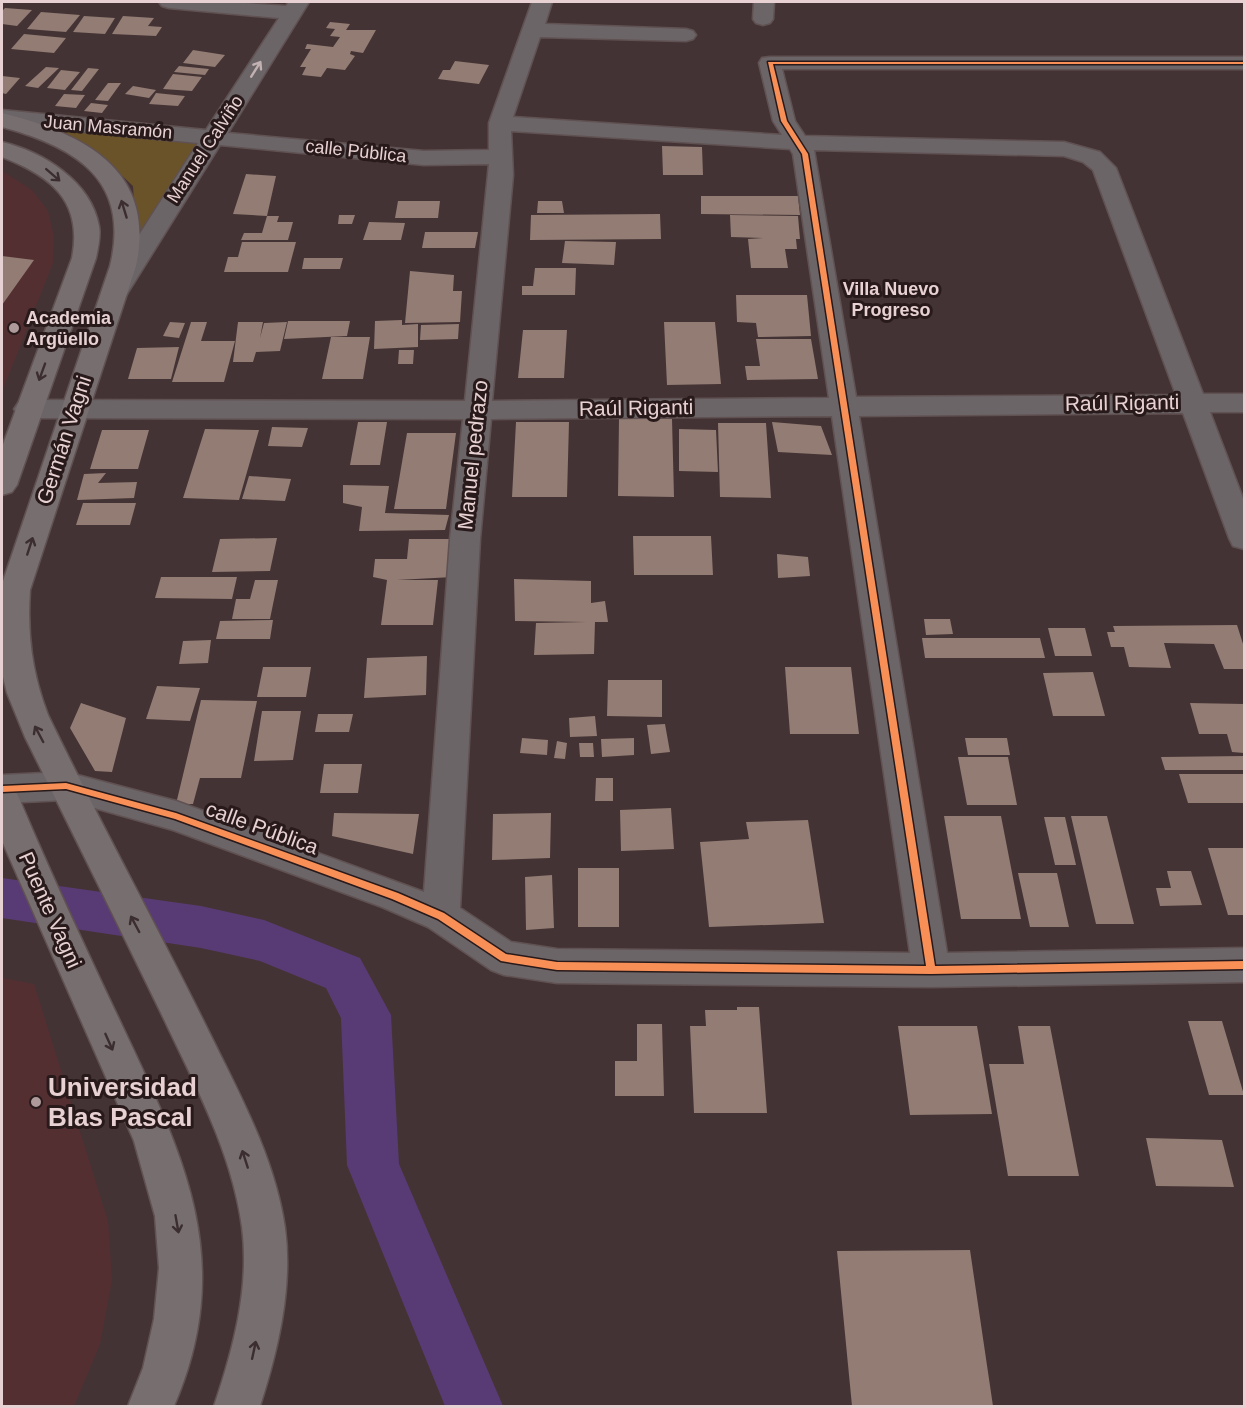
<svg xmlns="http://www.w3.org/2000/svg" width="1246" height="1408" font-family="Helvetica,sans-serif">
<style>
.built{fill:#542f32}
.green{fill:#6a5329}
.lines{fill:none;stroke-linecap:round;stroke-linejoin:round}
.canal{fill:#583b74;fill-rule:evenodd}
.building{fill:#927c74}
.minor-casing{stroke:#605152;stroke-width:3}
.major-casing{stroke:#605152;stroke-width:3}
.minor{fill:#6b6568;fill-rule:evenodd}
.major{fill:#776e70;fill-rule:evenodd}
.cycleway-casing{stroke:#28191a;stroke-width:3}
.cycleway{fill:#f78f57;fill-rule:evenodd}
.oneway{stroke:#c2b1b2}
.oneway2{stroke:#3c2e30}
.poi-dot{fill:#ae9a9b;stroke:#28191a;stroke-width:2}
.labels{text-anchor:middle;stroke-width:6;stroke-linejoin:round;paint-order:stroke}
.far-street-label{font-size:18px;fill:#e7d1d2;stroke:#28191a}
.far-neighbourhood-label{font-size:18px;font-weight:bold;fill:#e7d1d2;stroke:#28191a}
.far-poi-label{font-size:18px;font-weight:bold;fill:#e7d1d2;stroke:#28191a;text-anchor:start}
.street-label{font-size:21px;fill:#e7d1d2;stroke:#28191a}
.near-poi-label{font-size:26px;font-weight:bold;fill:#e7d1d2;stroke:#28191a;text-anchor:start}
</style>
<rect width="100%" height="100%" fill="#443334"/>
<path class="built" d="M2,171L32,190L48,211L54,237L53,263L2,392Z
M2,978L34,984L108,1221L112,1280L100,1344L74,1406H2Z"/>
<path class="green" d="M53,126L199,141L137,243L133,186L95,150Z"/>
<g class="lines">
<path class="canal" d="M2,878L201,906L264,920L360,958L391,1015L399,1164L503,1406H445L347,1165L341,1018L326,988L260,961L201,948L2,918Z"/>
</g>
<path class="building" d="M5,8L32,10L17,26L2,24V11Z
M41,12L80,15L66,32L27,29Z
M84,16L115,18L105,34L73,32Z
M123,16L154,18L148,26L162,27L156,36L112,34Z
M330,22L350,24L346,30H376L363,53L351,51L350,54L355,56L345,70L327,68L321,77L302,75L306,67H300L311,49H305L307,44L333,47L340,37L330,36L335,29L326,28Z
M24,34L66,38L54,53L11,49Z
M193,50L225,55L215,67L183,63Z
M455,61L489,65L479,84L438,79L443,70H450Z
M179,66L209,69L205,75L174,72Z
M46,67L59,68L38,88L25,86Z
M88,68L99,69L82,91L71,90Z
M61,70L80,72L65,90L47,88Z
M173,74L202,77L192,91L163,89Z
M2,76L20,78L6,94L2,93Z
M108,83H121L108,101L95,100Z
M133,86L156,90L149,98L125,94Z
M156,93L185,96L178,106L149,104Z
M64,94L85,95L76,108L55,106Z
M91,103L108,105L102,113L84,111Z
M662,146L702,147L703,175H663Z
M246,174L276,176L267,216H279L277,222H293L288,240H241L244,233H262L267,216L233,214Z
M701,196H798L800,215L701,214Z
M398,201H440L438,218H395Z
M538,201H562L564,213H537Z
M660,214L661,239L530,240L531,215Z
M339,215H355L352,224H338Z
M730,215L798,216L800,239H796L797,249H785L788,268H751L748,239L763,238L731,237Z
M369,222L405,223L401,240H363Z
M425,232H478L475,248H422Z
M565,241L616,242L614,265L562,263Z
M242,242H296L288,272H224L228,257H238Z
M2,256L34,260L2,305Z
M304,258H343L340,269H302Z
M535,268H576L575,295H522V286H533Z
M410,271L454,275L453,291H462L460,322L405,323Z
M736,295H807L811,336L758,337L756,323L737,322Z
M402,320V325L418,324V347L374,349L375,321Z
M288,321H350L347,336L284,339Z
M170,322L185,323L179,338L163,336Z
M191,322H207L201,341H235L224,382H172Z
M238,322H263L260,338L264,323L287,322L280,351L256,352L253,362H233Z
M664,322H715L721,384L667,385Z
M459,324L458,339L420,340L421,325Z
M523,330H567L564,378H518Z
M331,337H370L363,379H322Z
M756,339H811L818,379L747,380L745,366H760Z
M179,347L171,379H128L137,348Z
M399,350H414L413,364H398Z
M619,419H672L674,497L618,496Z
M358,422H387L380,465H350Z
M516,422H569L567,497H512Z
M772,422L821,426L832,455L778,452Z
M718,423H766L771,498L720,497Z
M272,427L308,428L302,447L268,446Z
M205,429L259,430L239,500L183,498Z
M679,429L716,430L718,472L679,471Z
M102,430H149L138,469H90Z
M407,433H456L446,509H394Z
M106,473L98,483L137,482L134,498L77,500L84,474Z
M249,476L291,479L285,501L242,499Z
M343,485L389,486L385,513L449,515L445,530L359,531L362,507L343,503Z
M83,503H136L130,525H76Z
M633,536H711L713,575H634Z
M277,538L270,571L212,572L220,539Z
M409,539H465L453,577L397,580H438L433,625H381L387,580L373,577L375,559H407Z
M777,554L808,557L810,576L778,578Z
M161,577H237L232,599L155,598Z
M514,579L591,581V603L605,601L608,622H595L594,654L534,655L536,623L586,622L515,621Z
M255,580H278L270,619H232L236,599H250Z
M924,619H950L953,634L926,635Z
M273,620L270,639H216L220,621Z
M1237,625L1244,647V669H1224L1214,644L1164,643L1171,668L1129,667L1124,647H1111L1107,632H1115L1113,626Z
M1048,628H1085L1092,656H1055Z
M922,638H1040L1045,658H925Z
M211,640L208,663L179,664L183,641Z
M427,656L426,695L364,698L367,658Z
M263,667H311L306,697H257Z
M785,667H851L859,734H790Z
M1093,672L1105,716H1053L1043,673Z
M608,680H662V717L607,716Z
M157,686L200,688L190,721L146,719Z
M201,700L257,701L241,778H200L193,804H176Z
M81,703L126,718L112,772L95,771L70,728Z
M1190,703L1244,704V753L1232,752L1227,734H1199Z
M262,711H301L293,760L254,761Z
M318,714H353L349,732H315Z
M595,716L597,736L570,737L569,718Z
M665,724L670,752L651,754L647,725Z
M522,738L548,740L547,755L520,753Z
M634,738V755L602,757L601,739Z
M965,738H1007L1010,755H968Z
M557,741L567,743L565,759L554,758Z
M579,743H593L594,757H580Z
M1244,756V770H1165L1161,757Z
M958,757H1008L1017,805H967Z
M324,764H362L358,793H320Z
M1179,774H1244V803H1188Z
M596,778H613V801H595Z
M671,808L674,849L621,851L620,810Z
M334,813L419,814L413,854L332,836Z
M551,813L550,858L492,860L493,814Z
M944,816H1001L1021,919H961Z
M1071,816H1107L1134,924H1096Z
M1044,817H1065L1076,865H1055Z
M808,820L824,923L709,927L700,842L749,839L746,822Z
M1208,848H1244V915H1228Z
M578,868H619V927H578Z
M1167,871H1191L1202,905L1160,906L1156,888H1171Z
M1018,873H1057L1069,927H1030Z
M552,875L554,928L526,930L525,877Z
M737,1007H759L767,1113H694L690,1026H706L705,1010H737Z
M1188,1021H1222L1244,1095H1209Z
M637,1024H662L664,1096H615V1061H637Z
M898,1026H977L992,1114L910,1115Z
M1018,1026H1050L1079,1176H1008L989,1064H1024Z
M1146,1138L1222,1140L1234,1187L1156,1186Z
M970,1250L993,1406H852L837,1251Z"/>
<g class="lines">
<defs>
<path id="minor" d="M159,2H232L286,6L289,2H309L228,133L424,151L489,150V123L532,2H552L545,24L686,29L693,31L696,35L693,39L686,41L540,37L513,117L782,135L773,121L759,63L762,58L770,57H1244V69H782L795,121L805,136L1064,142L1100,152L1116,168L1203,394H1244V412H1210L1244,501V549L1233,546L1229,538L1183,413L859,416L947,953L1244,948V982L931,987L557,983L504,975L491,970L428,927L382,907L173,830L66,800L2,803V775L66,772L176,801L424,892L450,539L463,419L28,418L18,415L14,409L18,403L28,400L465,401L489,164L424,165L220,145L122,302L113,304L104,302L100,296L198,143L2,124V110L206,130L279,18L169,8L162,6ZM511,131L790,149L793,154L829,398L492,401L513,175ZM814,150L1064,156L1083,162L1093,170L1176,395L856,397ZM832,416L910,953L557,949L511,942L460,908L480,539L491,419Z
M754,2H774L773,19L770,23L763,25L756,23L753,19Z"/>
<path id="major" d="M2,113C82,133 157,169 136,266L30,590C27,635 32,673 48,715C99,821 156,924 208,1030C239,1093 275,1158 285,1228C293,1288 278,1350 260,1406H214C233,1350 250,1287 242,1227C232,1152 194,1083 162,1015C117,922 71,830 25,737L7,693L2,673V584L110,266C131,180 76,147 2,127Z
M2,142C43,152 91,181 99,226C101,236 98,248 96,258L17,485L12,492L2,495V447L72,258C83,201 51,176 2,157Z
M2,784L14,788L19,798C50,872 84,945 118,1017C181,1151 238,1257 174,1406H128L143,1368L154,1319L159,1268L155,1216L134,1141L2,841Z"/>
</defs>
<use href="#minor" class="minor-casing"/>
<use href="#major" class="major-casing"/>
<use href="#minor" class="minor"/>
<use href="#major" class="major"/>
<defs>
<path id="cycleway" d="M768,62H1244V64H773L787,121L808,154L935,966L1244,961V969L931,974L557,970L501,961L438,919L392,899L175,819L66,789L2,792V786L66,783L176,813L398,893L444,913L506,954L557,962L926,966L802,154L781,121Z"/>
</defs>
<use href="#cycleway" class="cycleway-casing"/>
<use href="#cycleway" class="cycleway"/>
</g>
<defs><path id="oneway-shaft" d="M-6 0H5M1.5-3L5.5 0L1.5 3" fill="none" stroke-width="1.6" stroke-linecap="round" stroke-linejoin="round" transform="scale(1.5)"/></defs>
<use class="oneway" href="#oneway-shaft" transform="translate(256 69) rotate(-58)"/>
<g class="oneway2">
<use href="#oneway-shaft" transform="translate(53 175) rotate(41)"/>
<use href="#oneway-shaft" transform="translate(124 209) rotate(-107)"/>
<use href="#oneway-shaft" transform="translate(42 372) rotate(110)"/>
<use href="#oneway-shaft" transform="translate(30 546) rotate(-72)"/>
<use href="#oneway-shaft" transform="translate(39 734) rotate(-118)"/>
<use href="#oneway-shaft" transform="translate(135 924) rotate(-118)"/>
<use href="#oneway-shaft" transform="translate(109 1042) rotate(66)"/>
<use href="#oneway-shaft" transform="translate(245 1159) rotate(-108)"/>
<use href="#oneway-shaft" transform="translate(177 1224) rotate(80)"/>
<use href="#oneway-shaft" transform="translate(254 1350) rotate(-78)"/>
</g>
<g class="poi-dot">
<circle cx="14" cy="328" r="6"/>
<circle cx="36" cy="1102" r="6"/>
</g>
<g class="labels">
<g class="far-street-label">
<text transform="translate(108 127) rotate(5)" y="6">Juan Masramón</text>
<text transform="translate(205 149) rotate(-57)" y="6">Manuel Calviño</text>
<text transform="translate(356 151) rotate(6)" y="6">calle Pública</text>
</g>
<g class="far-neighbourhood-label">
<text x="891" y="295">Villa Nuevo<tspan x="891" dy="21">Progreso</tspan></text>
</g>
<g class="far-poi-label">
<text x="26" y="324">Academia<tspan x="26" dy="21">Argüello</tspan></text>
</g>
<g class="street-label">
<text transform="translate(1122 403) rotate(-1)" y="7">Raúl Riganti</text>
<text transform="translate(636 408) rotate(-1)" y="7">Raúl Riganti</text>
<text transform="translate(64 440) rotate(-72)" y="7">Germán Vagni</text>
<text transform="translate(473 455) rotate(-84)" y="7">Manuel pedrazo</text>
<text transform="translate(262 828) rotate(20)" y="7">calle Pública</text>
<text transform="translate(50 910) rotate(66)" y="7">Puente Vagni</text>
</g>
<g class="near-poi-label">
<text x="48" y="1096">Universidad<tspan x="48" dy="30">Blas Pascal</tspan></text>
</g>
</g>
<rect width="1246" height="1408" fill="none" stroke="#e7d1d2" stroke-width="6"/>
</svg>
